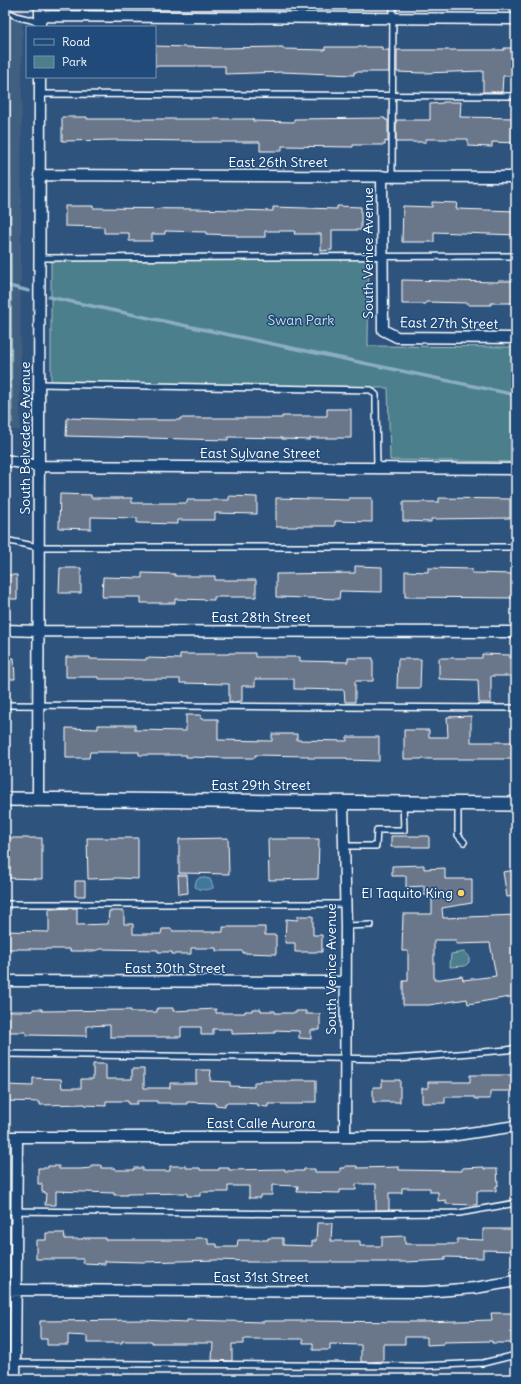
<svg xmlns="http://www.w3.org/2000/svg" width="521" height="1384" font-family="Delius,sans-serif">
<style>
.built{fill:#405e81}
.green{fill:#4c7f8b;stroke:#a6bfc5}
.water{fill:#40789c;stroke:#8caec4}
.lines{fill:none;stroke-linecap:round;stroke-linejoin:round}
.stream{stroke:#8caec4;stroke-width:3.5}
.building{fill:#6a7689;stroke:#fff;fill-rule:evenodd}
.service-casing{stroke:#fff;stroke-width:8}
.minor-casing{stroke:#fff;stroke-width:13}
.tertiary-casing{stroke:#fff;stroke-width:16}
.service{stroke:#1f4a7a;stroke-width:5}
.minor{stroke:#1f4a7a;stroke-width:10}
.tertiary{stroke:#1f4a7a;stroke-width:13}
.poi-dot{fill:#ffd166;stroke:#1f4a7a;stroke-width:1.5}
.labels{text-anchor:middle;stroke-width:3;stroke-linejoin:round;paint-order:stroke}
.street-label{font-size:14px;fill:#fff;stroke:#1f4a7a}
.park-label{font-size:14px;fill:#d2dfe2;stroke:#1f4a7a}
.poi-label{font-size:14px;fill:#fff;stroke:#1f4a7a;text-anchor:end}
</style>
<rect width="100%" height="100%" fill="#2e537d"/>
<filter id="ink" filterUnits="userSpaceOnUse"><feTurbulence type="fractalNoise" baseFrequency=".025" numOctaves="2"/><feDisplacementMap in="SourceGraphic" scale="8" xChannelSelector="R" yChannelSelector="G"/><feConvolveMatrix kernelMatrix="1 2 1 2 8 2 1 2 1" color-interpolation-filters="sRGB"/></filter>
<g filter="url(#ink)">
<path class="built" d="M5,5H23L22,76L20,430H5Z"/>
<path class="green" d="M5,79H10L12,423H5Z
M369,253L368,346L516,347V462L390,460L388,388L51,385V255Z
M464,952L469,956V962L465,966L450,967L451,954Z"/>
<path class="water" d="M200,877L210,879L213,886V888C206,891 201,890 195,887L196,881Z"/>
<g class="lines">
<path class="stream" d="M5,285L29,291
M49,297L516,395"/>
</g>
<path class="building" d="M155,46L217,48L283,47V49L325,50V47H382V50H389V72H354V75L283,72L225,74V66H155Z
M504,48H516V76H503L502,92H483V71L423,73L397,72V50H504Z
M443,102H461L460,117L516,118V143L492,142V147L468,146V139H426V142H396V120H430V104L443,103Z
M62,117H87V119H253V121L294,122V119L385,118V120H388V142L385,141V145H353V147L282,146V151H260V142H192V141L117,140L62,141Z
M432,202L457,203L456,209L516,211V235L434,232V242H402L403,206L432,207Z
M65,206H93V208L196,209L273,211V207L337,209V206L361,207V230H332V250L321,251V234H294L295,231H265V237H237V235L206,234V232L165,231V234H152V241H129V233H104V227L65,226Z
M402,280L498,282V281H516V303H491V305H468V303L426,302V304H402Z
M327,409H351V438H310V440L282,439V438L228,437V440L66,436L67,418L136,420H180V418H282V416H327Z
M60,494L91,495V498H132V503H187V500H229V496L257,497V514L215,513V520H178V524L137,523V518L91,517V529L59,528Z
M276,498L349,500V498H372V522L335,521V526H297V527H276Z
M439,498L510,499V518L431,519V522L403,521V502H439Z
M355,566L382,567V592L340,591L339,599L276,597V574L355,573Z
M60,568H81V593H59Z
M428,568L472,569V573L514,574V598L405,597V571L428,572Z
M142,573L175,574V576H215V580H256V597H214V600L175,599V603H141V597H102L103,577L142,578Z
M5,575H17V599H5Z
M229,653H255V657H300V661L348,662V658H373V681H355V702H345L344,690L294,689V679H255V686H242V701L229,702V684L180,683V679H98V677H66V657H90V659L146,660V658L180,659V654H229Z
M482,654L510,655V676H491V703H479L478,680L439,679V658H482Z
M5,658H14L15,679H5Z
M398,659H421L420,688H397Z
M186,715H201V719H218V740L272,741V734H297V740L347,741V737H379V761L347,760V758H308V756L255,755V758H225L186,757V755H139V752H90L89,758H66V728L98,729V725H135V730L186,731Z
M471,716V742H513L512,759H404V730H429V737H448L447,717Z
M391,836H429V847H391Z
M5,838H42V879L5,878Z
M87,838H138V879L118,878L88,879Z
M228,838L229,874L179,873V839Z
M268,839H319L318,879L269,880Z
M424,865V869L445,868V879H472V903L442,908L443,918L516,915V996L468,1004L467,999L429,1005H403V981H408V951H402L403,914H432V895H424V886L406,887V876H392V866ZM434,940H456V944L490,943L496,976L463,980L462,976L434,980Z
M516,870V896L507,897L503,872Z
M178,875H187L188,893L179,894Z
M75,881H85V896H75Z
M77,908V925L108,924L109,911H124V924H133V934H161L162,929H172V931H191V932H223V927H265V935H276V954L243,953V951H216V948H191V954H172V952H158V950L101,949L93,951H70V949H5V931L49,932V909Z
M298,916H313V935H322V952H295V943H285L286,919L298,920Z
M157,1008H173V1011L216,1009V1013H245V1011H252V1009H261V1011H275V1013H296V1011H306V1014H320V1030H311V1039L299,1038V1031L275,1030V1033L232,1034V1029H213V1035H201V1027H181V1037H110V1025L87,1026V1036L26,1035V1032H5V1011H33V1009H42V1011L131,1010V1012H157Z
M93,1064H106V1079H132V1069H144V1088H170V1083H196V1070H211L210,1081L230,1082V1086L254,1087V1082H259V1081H292V1080H316V1102H303V1104H268V1107L258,1106V1104L244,1103H225V1106L215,1105V1103L187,1102V1104H171V1103H157V1101H137V1104H128V1101H106V1106L85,1105V1104L40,1105V1102L5,1101V1085L33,1086V1078L61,1079L62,1088H81V1079H93Z
M470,1075H516V1091H490V1099H475V1097H445V1103H422V1088H428V1082H470Z
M382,1080H400V1102H373V1087H382Z
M91,1165H101V1168H115V1170H134V1168H143V1171H170V1166H186V1168H200V1170H219V1168H229V1170L285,1169V1171H304V1169H315V1172H340V1168H345V1166H357V1168L399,1167V1170L462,1171V1168L484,1167V1169H497L498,1186H496V1191H477V1205L446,1204V1200L438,1201V1192H430V1188H402V1193H389V1210H376V1184H356V1190H340V1193L297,1192L298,1186L272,1185V1195H260V1198H249V1186H228V1192H200V1196H187V1193L127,1194V1195H114V1193L56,1191V1205H45L46,1193L42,1192V1184H38V1168H48V1166H59V1169H80L91,1168Z
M317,1223H332L331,1241H360V1246H382V1237L405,1236V1244H457V1239L483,1240V1229H516V1251L483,1250V1258L445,1257V1260L406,1262H246V1261L217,1260L142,1262L105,1261V1264L83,1263V1259H36V1240H46V1233H64L65,1239H83V1238H105V1240H195V1238H208V1244H217V1247H237L238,1240H268V1238H283V1245L312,1246V1241H316Z
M491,1313H516V1343H492V1341L444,1342V1344L427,1345V1337H405V1344H383V1361L370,1362H361V1345L330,1344V1350H313V1343H303V1339H244V1344H232V1361L212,1360L213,1343H152V1341H122V1343H87V1336L68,1335V1345H47V1339H40V1321L143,1320L187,1322V1320L264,1322V1321H304L421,1322L492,1320Z"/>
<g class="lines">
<defs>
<path id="service" d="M5,11L19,17L40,22
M40,94L516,96
M392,176L393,5
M39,258L516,256
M39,384L371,390L376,395V404L377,468
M5,540L38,547H516
M5,705L516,708
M458,804V835L464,842
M344,846H376L377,830H404L403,803
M5,904H346
M346,926L371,925
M5,1054L397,1059L507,1050L516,1048
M5,1211L325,1214L459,1213L516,1203
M5,1363L422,1366L483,1363L516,1355"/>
<path id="minor" d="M40,16L516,19
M40,27V5
M39,175L516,177
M382,176L383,330L397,337L516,338
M5,460L38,466L516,469
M5,630L38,631L516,632
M38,800L40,77
M343,802L346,926L345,1137
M5,981L345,982
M5,1137H425L450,1136L516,1126
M5,1290L424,1292L475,1288L516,1281
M15,1379L17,1137"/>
<path id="tertiary" d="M5,799L516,804"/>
</defs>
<use href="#service" class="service-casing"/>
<use href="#minor" class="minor-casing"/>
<use href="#tertiary" class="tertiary-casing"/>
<use href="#service" class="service"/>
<use href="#minor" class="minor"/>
<use href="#tertiary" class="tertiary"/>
</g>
</g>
<circle class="poi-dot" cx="461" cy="893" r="4"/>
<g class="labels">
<g class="street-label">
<text x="278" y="167">East 26th Street</text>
<text transform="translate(368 253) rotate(-90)" y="5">South Venice Avenue</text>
<text transform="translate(449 323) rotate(1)" y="5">East 27th Street</text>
<text transform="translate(25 438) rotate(-90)" y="5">South Belvedere Avenue</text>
<text x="260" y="458">East Sylvane Street</text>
<text x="261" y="622">East 28th Street</text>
<text x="261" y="790">East 29th Street</text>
<text x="175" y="973">East 30th Street</text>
<text transform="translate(331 969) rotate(-90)" y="5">South Venice Avenue</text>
<text x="261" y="1128">East Calle Aurora</text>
<text x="261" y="1282">East 31st Street</text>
</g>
<g class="park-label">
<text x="301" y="325">Swan Park</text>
</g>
<g class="poi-label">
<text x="453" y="898">El Taquito King</text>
</g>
</g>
<rect width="521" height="1384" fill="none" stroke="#1f4a7a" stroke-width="20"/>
<rect x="10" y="10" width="501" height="1364" fill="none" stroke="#fff" stroke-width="1.5" filter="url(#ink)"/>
<rect x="26" y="26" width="130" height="52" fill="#1f4a7a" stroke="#7992af"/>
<rect x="34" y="39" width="20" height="6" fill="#1f4a7a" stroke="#7992af"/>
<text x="62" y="46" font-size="12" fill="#ffffff">Road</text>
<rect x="34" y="56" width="20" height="12" fill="#4c7f8b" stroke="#7992af"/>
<text x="62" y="66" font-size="12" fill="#ffffff">Park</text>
</svg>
